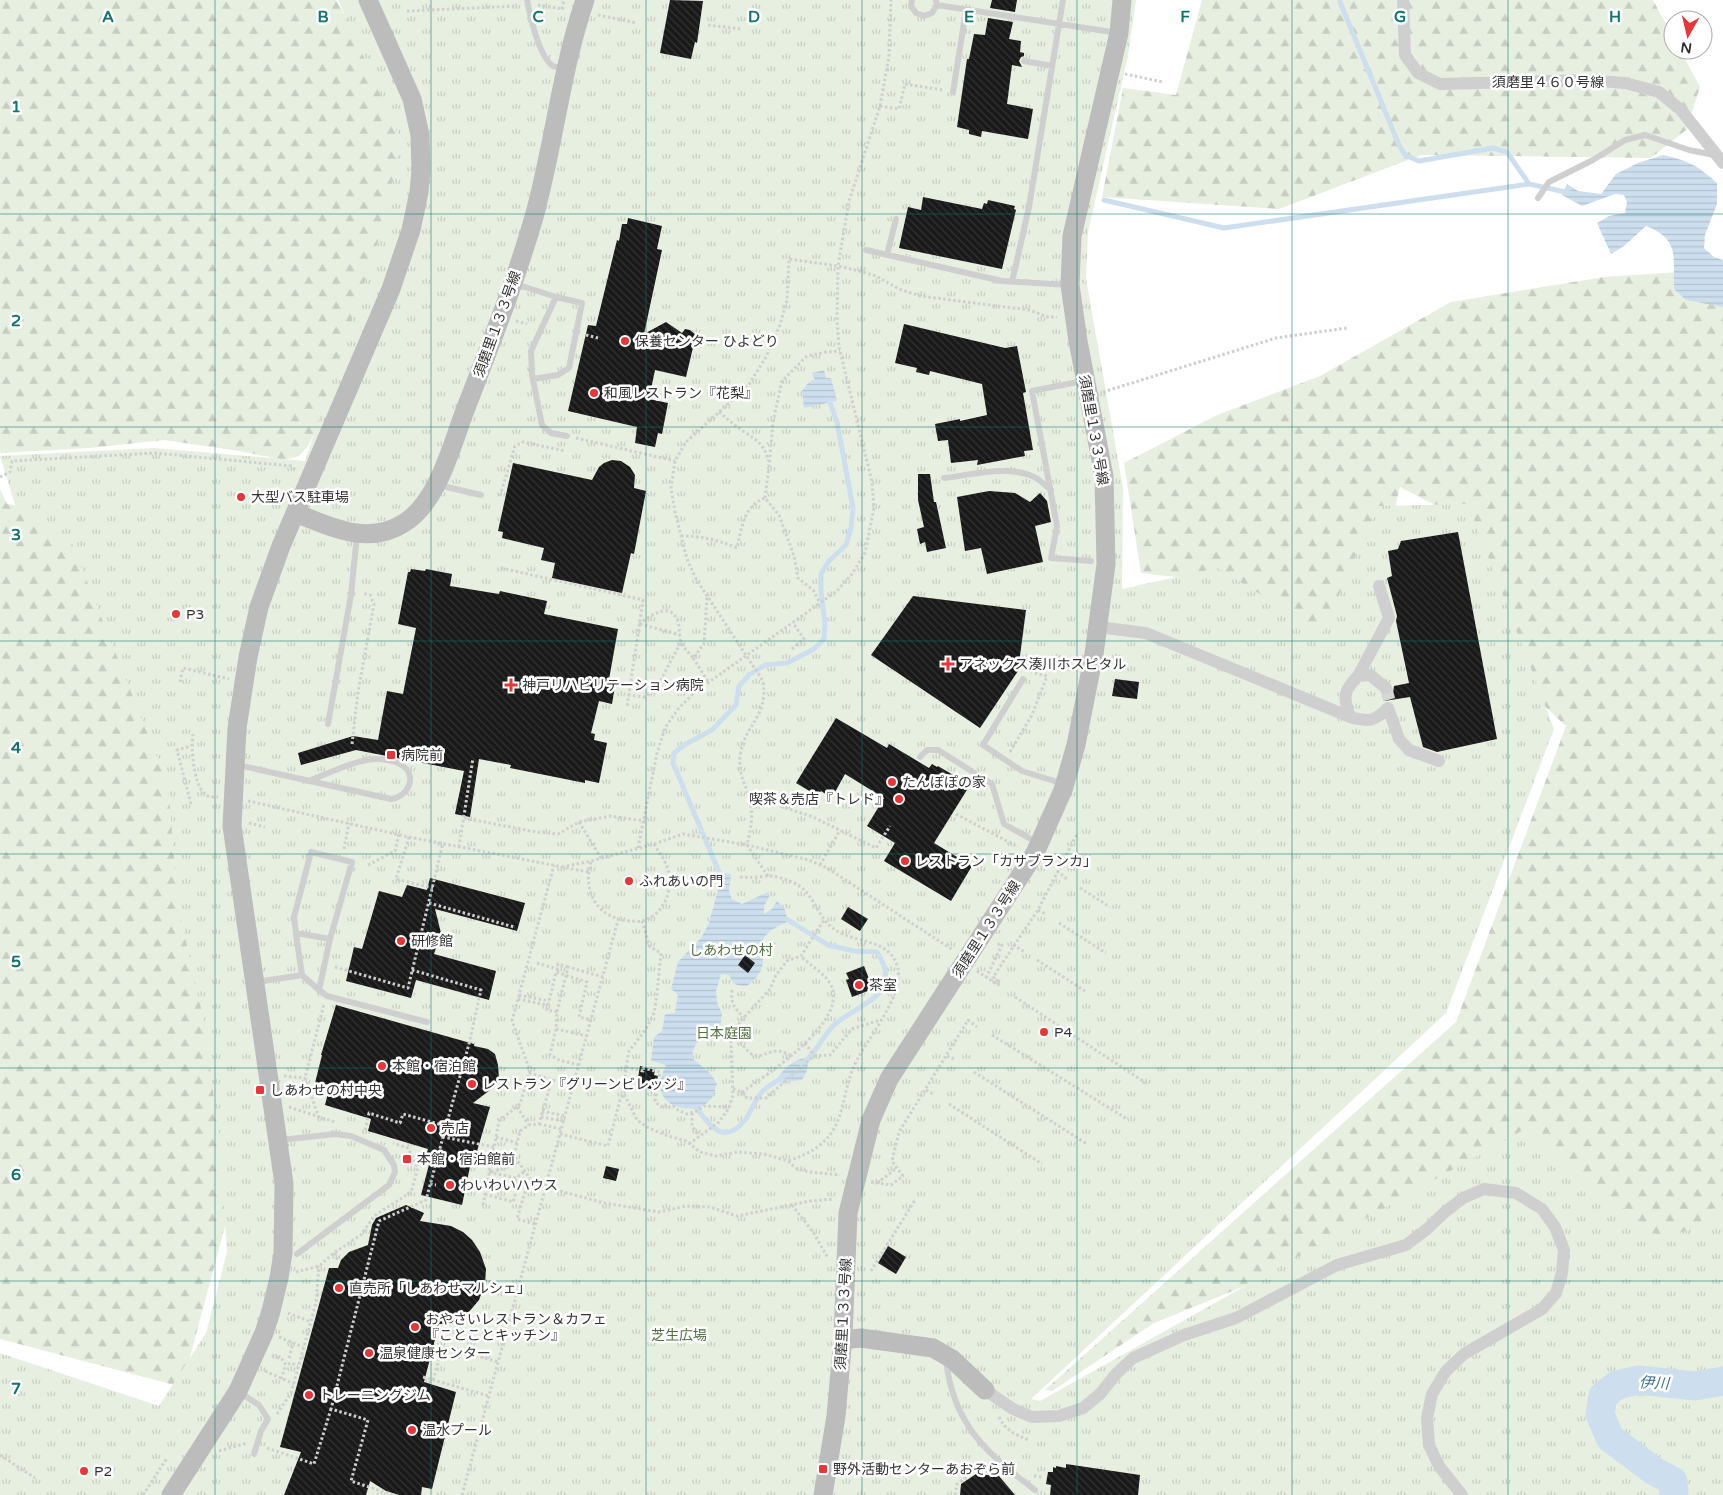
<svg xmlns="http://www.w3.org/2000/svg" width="1723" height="1495" font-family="'Varela Round','Noto Sans JP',sans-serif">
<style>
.forest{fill:url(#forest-firs)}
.park{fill:url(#park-tufts)}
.water{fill:url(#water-rules)}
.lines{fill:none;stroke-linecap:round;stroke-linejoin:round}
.stream{stroke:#cddfee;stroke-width:5}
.river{stroke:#cddfee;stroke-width:29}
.building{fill:url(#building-back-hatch)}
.street-tunnel{stroke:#d6d6d6;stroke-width:12;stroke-dasharray:12 6;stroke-linecap:butt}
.path{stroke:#cfcfcf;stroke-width:3;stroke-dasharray:2.5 2.5;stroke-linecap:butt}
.lane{stroke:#cfcfcf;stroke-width:6}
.street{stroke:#cfcfcf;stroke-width:12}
.secondary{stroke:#bcbcbc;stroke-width:19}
.grid{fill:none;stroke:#0f766e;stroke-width:1;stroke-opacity:0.55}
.poi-dot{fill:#e93537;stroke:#fff;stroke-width:2}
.labels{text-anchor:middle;stroke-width:5;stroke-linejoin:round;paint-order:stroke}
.street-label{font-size:14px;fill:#323232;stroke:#fff}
.poi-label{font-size:14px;fill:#323232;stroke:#fff;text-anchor:start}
.park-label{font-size:14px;fill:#52703e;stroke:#fff}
.water-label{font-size:15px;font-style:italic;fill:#3d6f97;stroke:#fff}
.grid-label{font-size:16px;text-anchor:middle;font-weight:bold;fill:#0f766e;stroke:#fff;stroke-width:5;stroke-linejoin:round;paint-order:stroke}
</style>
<defs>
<pattern id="forest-firs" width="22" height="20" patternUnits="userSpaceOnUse" patternTransform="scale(1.25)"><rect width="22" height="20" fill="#e7efe1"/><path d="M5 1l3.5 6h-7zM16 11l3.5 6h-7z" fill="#c7cdc2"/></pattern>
<pattern id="park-tufts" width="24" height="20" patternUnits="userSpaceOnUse" patternTransform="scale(1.25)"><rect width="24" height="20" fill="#e7efe1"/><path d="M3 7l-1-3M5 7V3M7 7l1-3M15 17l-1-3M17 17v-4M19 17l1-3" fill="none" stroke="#c7cdc2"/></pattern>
<pattern id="water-rules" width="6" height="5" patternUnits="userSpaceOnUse" patternTransform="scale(1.25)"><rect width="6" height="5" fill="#cddfee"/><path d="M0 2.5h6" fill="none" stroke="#b0c0cd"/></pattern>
<pattern id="building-back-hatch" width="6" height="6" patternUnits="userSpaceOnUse" patternTransform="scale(1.25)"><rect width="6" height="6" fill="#191919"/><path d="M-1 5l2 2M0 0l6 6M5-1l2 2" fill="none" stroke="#323232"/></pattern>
</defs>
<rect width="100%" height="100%" fill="#fff"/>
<path class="forest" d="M0,0H336L391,97L409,138L407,180L329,404L308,446L299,456L285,460L239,451L164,440L89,448L0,453Z
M1202,0H1653L1673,37V50H1680L1700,87L1686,130L1651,158L1421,155L1279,209L1102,197L1123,88L1176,95Z
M1723,269V1431L1272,1275L1154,1323L1052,1391L1045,1390L1456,1022L1566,726L1496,661L1458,517L1400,487L1373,596L1346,661L1228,583L1141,573L1124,463L1217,415L1320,376L1451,302L1604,277Z
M0,489L7,504L66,513L90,560L91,592L117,628L157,713L218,1056L228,1215L182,1387L0,1339Z"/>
<path class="park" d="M338,0H1136L1128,56L1088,232L1086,279L1123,488L1122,589L1217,568L1323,632L1377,506L1468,504L1554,729L1446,1013L1031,1399L1040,1401L1525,1129L1663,1240L1723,1215V1495H0V1353L159,1406L206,1333L227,1252L219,1136L204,1022L178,905L168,785L71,541L17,511L0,456L154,448L305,461L386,217L400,139Z"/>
<path class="water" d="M1663,155C1689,161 1697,165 1717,183V204L1705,235L1704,248L1714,257L1723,260V307L1686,300L1674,289C1673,257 1680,239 1646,226L1624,246L1611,254L1597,223L1609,216L1625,213L1627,202L1624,195L1615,194L1582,206L1562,195L1567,184L1578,191L1601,194L1616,174L1638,163Z
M824,370L826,378H831L837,401L804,408L802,391L809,382L815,381L812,373Z
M716,872L731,874L729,891L732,899L742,904L768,892L769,897L764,906V914L772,909L777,901L784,908L788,920L786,923C777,926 761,934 761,947C762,953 764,960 762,967C760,975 753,981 747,986C737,986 733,985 729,975L721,974L716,991L717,1002L722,1014L719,1034C702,1039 694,1039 692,1058L711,1074L717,1084C715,1089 714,1096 711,1099C700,1113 672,1111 663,1096C657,1086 662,1074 666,1065L651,1061L654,1037L662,1031L665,1014L675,1013L678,994L671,989L678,962L701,938L709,923L719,886Z
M805,1058C811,1066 806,1073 802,1080L780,1083L777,1079C783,1069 793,1060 805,1058Z"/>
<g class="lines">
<path class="stream" d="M1340,2L1399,145L1405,155L1419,161L1493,148L1507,152L1529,184L1570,193
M1104,200L1224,228L1529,184
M719,872L673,763L674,753L686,744L712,730L736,705L739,686L749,675L765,665L787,663L814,649L824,639L825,624L821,591V574L829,561L846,545L851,528L853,508L837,422L829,400
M788,920L828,945L854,951L877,952C905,995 859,1003 834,1025C822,1037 815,1055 802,1064
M697,1108C710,1128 725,1145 745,1120C751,1112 754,1102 761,1093C766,1087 776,1082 783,1077"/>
<path class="river" d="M1674,1495L1673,1481L1654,1471L1610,1438L1600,1414L1603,1396L1617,1385L1639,1380L1695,1386L1723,1381"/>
</g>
<path class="building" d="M670,0L703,1L697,43L695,42L691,59L660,53Z
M992,0H1017L1015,12L990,8Z
M988,18L1013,22L1009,39L1021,41L1020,52L1024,53V56L1021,57L1019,61L1022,67L1012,65L1007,104L1033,109L1028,139L982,131L981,137L969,134V130L957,127L967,59H969L974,34L985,35Z
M923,197L982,209L984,203L987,204L988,200L1015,206L1014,209L1016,210L1002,269L899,248L908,207L921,210Z
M628,218L662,226L657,249L662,250L644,334L666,322L682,333L685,329L690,330L696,335L686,377L655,370L649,399L668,403L662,434L658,433L655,447L635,443L637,427L568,411L588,325L596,326L617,240L619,241L622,224H627Z
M904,324L1005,348L1017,346L1026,392L1023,393L1033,450L1024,451L1025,456L977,465L978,460L951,463L948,440L938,441L935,424L960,419V421L987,415L982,384L930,371L929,375L916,372L917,368L895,363Z
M612,460L621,461L630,467L635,475L634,488L646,491L634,554L631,553L622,593L552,578L555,563L541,560L544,548L502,538L503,532L498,531L513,463L592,480L599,467L604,463Z
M918,474H930L934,502H936L946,548L927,552L925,542L920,544L917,529L924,527L918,500Z
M989,491L1015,493L1030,502L1040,493L1047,501L1051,522L1035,526L1043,562L987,574L981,548L965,551L957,497Z
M1458,532L1497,739L1437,752L1423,747L1410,697L1384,701L1382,695H1389L1393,693L1394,686L1409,683L1396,621L1397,616L1387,578L1392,576L1388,551L1398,549L1401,541Z
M411,569L425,571L426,569L452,574L450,586L499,594L500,591L547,601L544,614L618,629L608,685L615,686L612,704L599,701L591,733L595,734L594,740L607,743L599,783L585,780V783L510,768L511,765L479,759L470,817L455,814L464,771L356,750L301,765L298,753L353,736L378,740L387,691L403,694L416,628L398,624L408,572H410Z
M913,596L1026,610L1018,671L980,728L871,655Z
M1115,679L1139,682L1137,699L1112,696Z
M836,718L887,748L889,744L929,768L932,764L937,767L938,766L970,785L934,843L972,866L951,901L884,861L895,843L867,826L884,798L845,774L834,794L830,791L827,795L821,791L818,796L796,783Z
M430,878L525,903L517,931L435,909L441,933L434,954L496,971L489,1000L416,980L411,998L346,981L354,947L362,949L379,891L402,897L407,885L427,890Z
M848,907L868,919L860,931L841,919Z
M745,955L755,963L748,973L738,965Z
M864,966L873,989L852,997L846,980L849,979L846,973Z
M336,1005L474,1044V1046L488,1049L495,1054L498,1065L499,1078L494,1087L473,1103L490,1107L475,1158L472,1157L462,1205L421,1195L431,1157L426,1156L428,1149L368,1131L371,1119L325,1105L330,1085L315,1083L322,1055H321Z
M640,1066L655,1070L654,1075L658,1076L655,1090L639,1086L641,1080L638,1078Z
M606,1166L619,1169L616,1181L603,1178Z
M406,1205L424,1213L420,1221L451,1226L463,1232L472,1240L480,1252L486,1269L485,1284L479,1300L468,1313L451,1323L439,1324L424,1382L456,1392L432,1489L422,1487L421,1495H399L386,1491L370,1481L366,1495H284L301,1452L280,1447L329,1268H338L341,1260L349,1252L368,1245L372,1225L376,1218Z
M888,1246L906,1257L896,1274L878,1263Z
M1066,1464L1140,1475L1138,1495H1050L1051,1485L1046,1484L1048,1472H1053V1467L1056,1468V1466L1066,1468Z
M976,1474L999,1476L1015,1495H960L961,1484Z"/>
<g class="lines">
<path class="street-tunnel" d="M1386,688L1390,702"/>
<path class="path" d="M538,5L564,9
M562,9L564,0
M407,11L517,6
M598,15L637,23
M708,25L741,29
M1125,74L1163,82
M880,106L899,109L905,84L943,90
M516,321L527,324
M586,335L598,338
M1103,392L1276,338L1347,328
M719,412C728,419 736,427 746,433C757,440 766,447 768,461
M576,438L675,461
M769,467L773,422L782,381L807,356L827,352L840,351
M0,477L10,472L12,461L155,453L291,466L296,471
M500,496L515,446L523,442L565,451
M765,498L769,467
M681,536C702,536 718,540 737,548C742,528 743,506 765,498L779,515L794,556L798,578L813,590L820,603
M501,568L643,600L627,707
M639,624C650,616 671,600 678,622C680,628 679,636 681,642C684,648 689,653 693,658L704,644L707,597
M640,624L680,635
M792,649L804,639L793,623
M693,658L709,683
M180,682L183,668L229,679
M628,695L645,697L657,687L681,642
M193,734C191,749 193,792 210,797C211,797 217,797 218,797
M352,744L358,692L374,604L370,595L362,593
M1010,752L1032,715L1047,676L1031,672
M248,801L409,837L588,872
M191,804L177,750L191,746
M751,805L774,804L813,817L876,848L890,826
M956,814L1018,847
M464,818L536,832L558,834L579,822L610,816L645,821
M579,822L601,858
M249,823L265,827
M409,837L396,879L433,888
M459,847L473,758
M638,848L657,753L665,728L678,709L695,692L837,591L852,574L865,553L874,508L872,482L839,347L837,320L838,266L849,201L880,106L889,56L891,0
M344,849L349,823
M591,862C582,893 598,919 631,921C634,921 639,922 642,921C666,915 675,885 666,864C663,857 658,851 654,844
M368,865L395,851L399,834
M820,865L840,830
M562,867L591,861L654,844L683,834L747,845L809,860L827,868L953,950
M1057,871L1067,879
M768,876L747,845C750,832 753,819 751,806C749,789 738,778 740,757C743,725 769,718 763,681L696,579L687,559L675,512L671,488L675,461L686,442L748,386L766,357L780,325L787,300L789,259L838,266L859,271L876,276L899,289L920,296L1029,310L1048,317H1057
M740,877C750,878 757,877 766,876C774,875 785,879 792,882C816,892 816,919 837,931C856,943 888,939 897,965C907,996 862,1043 852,1071C844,1092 844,1113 832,1132C821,1148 806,1155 788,1161
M1080,888L1110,907
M429,903L514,927
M1038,910L1046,914
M642,921L650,947L661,953L657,994L654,1013L646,1029L629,1051L626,1067L624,1094L637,1120L647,1127L665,1135L686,1141L700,1152L716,1156L737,1152L764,1154L788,1161L797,1169L810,1172L840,1175
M1059,923L1106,953
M1013,945L1025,952
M1037,960L1085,991
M537,963L557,969
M335,967L408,988L443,843
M412,970L481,990L469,1044L446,1126
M557,971L558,964L568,967
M977,971L998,985L1000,982L993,977L1038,910L1077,834
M986,978L1002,945L1000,943L997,946
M732,990C730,1003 735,1009 744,1017
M519,995L549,1001
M1015,997L1146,1083
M518,999L548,1005
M557,1012L547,1010L556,972L587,982L579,1017L591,1020
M556,1029L587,1036
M734,1034C739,1040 744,1048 750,1053C761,1060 767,1051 777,1051C782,1051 787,1054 792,1056
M992,1035L1127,1119
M805,1043L814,1056
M947,1056L954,1059
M579,1065L559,1060L550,1055L556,1029L557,1012L568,967L603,977
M626,1067L643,1071V1068L660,1072L655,1101L661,1107L665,1105L667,1108L673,1106L676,1109L687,1114L697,1111L704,1106L729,1107
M974,1072L1087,1144
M529,1073L573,1086
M284,1076L305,1078
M552,1079L539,1124L529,1125L520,1131L514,1156L534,1184L604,1203L659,1212L686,1206L710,1207L737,1216L810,1201L834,1199
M733,1089L742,1092L747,1098H766L814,1056L830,1055L852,1029L880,1020
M926,1090L933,1094
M742,1092C767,1075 849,1021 831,985C824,972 811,967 801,956
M949,1104L1042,1164
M289,1107L335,1122
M517,1107L529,1125
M542,1111L565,1116
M692,1113V1126L699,1136
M541,1117L563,1121
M319,1118L305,1078L324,1004
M539,1124L561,1129
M365,1130L369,1113L400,1123L403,1114L446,1126L443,1137L494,1147
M560,1134L608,1146L620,1100L624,1094
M496,1137L517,1143
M689,1144L719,1122L729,1108L733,1095L731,1042L740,1022L770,989L776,975L787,961L801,956L824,920
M489,1172L516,1178L525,1171
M491,1172L508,1167L518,1162
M871,1182L891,1185L903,1176L892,1161L899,1132L968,1020L977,1027
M877,1183L897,1168
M430,1184L436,1185
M485,1194L513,1202L519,1182L527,1185L517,1219L535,1224
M483,1205L499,1121L520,1104L530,1071L512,1021L554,865
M792,1205L813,1232L828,1258
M334,1253L338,1260
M871,1271L915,1200
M296,1272L319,1266L334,1253L362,1234L374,1216L411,1192L418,1168L408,1148L393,1143
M288,1313L311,1322
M279,1337L303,1347
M272,1355L283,1360L286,1365L291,1363L298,1366
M289,1358L293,1343
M265,1371L294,1384
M423,1377L489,1396
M281,1379L286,1365
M433,1380L441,1352L454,1349L498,1362
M277,1414L291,1393L316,1303L319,1266
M999,1417C1005,1430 1016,1435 1029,1440
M267,1448L314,1464L331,1409
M219,1451L247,1443
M0,1455L35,1478
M1034,1476L1042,1477
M143,1495L167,1458
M393,1495L351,1481L368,1420L331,1409L379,1221L426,1200L443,1137
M462,1495L618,920
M955,1495L957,1484L975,1470L995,1472"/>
<path class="lane" d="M527,0C530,16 539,57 553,66C556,67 561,68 564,69
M912,0L911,6L916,13L924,16L932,13L937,5L936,0
M937,5L1118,33
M1024,61L1052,66
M953,92L966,10
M1538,198L1549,182L1593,160L1625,140L1645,135L1689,150L1714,155
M866,250L1002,281L1069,285
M887,255L896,219
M1012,282L1029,207L1063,0
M513,286L525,287L556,297L531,351L532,375L542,425L551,433L567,436
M533,379L558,375L569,368L582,303L556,297
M1083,381L1032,391L1057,526L1051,558L1091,561
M944,478C971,475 1011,464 1036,478C1041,481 1046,486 1051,490
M438,485L481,495
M1023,679L983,745L1022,771L1064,784
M328,724L351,595L357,535
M920,757L927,750H938L992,784L1004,824L1038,843
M238,765L391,799C410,796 418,774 400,764C394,761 383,759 377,759C360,758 327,774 311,780
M296,934L294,917L311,852L352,862L330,939
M257,982L302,975L296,934H302L330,939L319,990L302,975
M319,990L327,996L427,1022
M280,1140L335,1134L351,1136L384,1150L394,1165L395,1172L389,1185L297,1254
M946,1360C953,1424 986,1453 1035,1490
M239,1392L259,1405L268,1419L261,1431L254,1454"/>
<path class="street" d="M1403,0L1405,55L1418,73L1440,84L1588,80L1625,83L1659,92L1681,110L1723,163
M1097,627L1146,633L1350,717C1368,722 1374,722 1388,708L1399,739L1409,750L1439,761
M1358,676L1389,618L1379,586
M1350,717C1343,697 1343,691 1358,676L1370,675L1386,688
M985,1390L1013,1409L1032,1417L1059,1416L1083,1408L1100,1394L1116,1374L1133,1358L1184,1335L1236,1318L1337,1265L1406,1245L1427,1229L1445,1212L1463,1198L1484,1189L1516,1193L1542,1209L1555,1227L1564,1250L1562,1273L1556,1293L1542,1309L1464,1354L1446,1371L1432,1394L1427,1418L1429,1445L1439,1466L1462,1495"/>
<path class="secondary" d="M296,513C330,527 369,546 404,523C437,503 451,448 464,413C489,348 515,283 534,217C554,145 561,70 585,0
M843,1340L861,1338L933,1348L952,1359L985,1390
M171,1495L238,1391L264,1333L271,1311L279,1278L283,1253L284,1184L232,826L237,728L248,657L259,607L281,546L391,289L411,230L419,192L421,170L420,135L412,99L368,0
M823,1495L836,1416L843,1337L848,1213L871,1120L889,1079L1035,853L1063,790L1076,745L1094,654L1106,564L1104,476L1078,341L1070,285L1072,236L1119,33L1122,0"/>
</g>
<path class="grid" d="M215,0V1495M431,0V1495M646,0V1495M862,0V1495M1077,0V1495M1292,0V1495M1508,0V1495M0,214H1723M0,427H1723M0,641H1723M0,854H1723M0,1068H1723M0,1281H1723"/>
<g class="poi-dot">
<circle cx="625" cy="341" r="5"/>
<circle cx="594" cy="393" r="5"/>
<circle cx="241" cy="497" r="5"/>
<circle cx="176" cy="614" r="5"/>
<path d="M945.5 656.5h5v5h5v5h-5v5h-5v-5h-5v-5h5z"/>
<path d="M508.5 677.5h5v5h5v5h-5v5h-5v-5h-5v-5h5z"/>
<rect x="386" y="750" width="10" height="10" rx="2.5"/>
<circle cx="892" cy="782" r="5"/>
<circle cx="899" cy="799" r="5"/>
<circle cx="905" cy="861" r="5"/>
<circle cx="629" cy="881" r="5"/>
<circle cx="401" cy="941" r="5"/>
<circle cx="859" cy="985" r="5"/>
<circle cx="1044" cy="1032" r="5"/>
<circle cx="382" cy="1066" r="5"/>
<circle cx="472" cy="1084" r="5"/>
<rect x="255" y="1085" width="10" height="10" rx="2.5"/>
<circle cx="431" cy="1128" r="5"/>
<rect x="402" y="1154" width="10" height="10" rx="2.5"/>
<circle cx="450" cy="1185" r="5"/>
<circle cx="339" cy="1288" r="5"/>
<circle cx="415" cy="1327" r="5"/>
<circle cx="369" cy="1353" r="5"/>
<circle cx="309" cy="1395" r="5"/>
<circle cx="412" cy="1430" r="5"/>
<rect x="818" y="1464" width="10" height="10" rx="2.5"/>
<circle cx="84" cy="1471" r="5"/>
</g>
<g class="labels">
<g class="street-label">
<text x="1548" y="87">須磨里４６０号線</text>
<text transform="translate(497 324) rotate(-70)" y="5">須磨里１３３号線</text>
<text transform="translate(1094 430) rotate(80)" y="5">須磨里１３３号線</text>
<text transform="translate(986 929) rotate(-57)" y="5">須磨里１３３号線</text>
<text transform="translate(843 1314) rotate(-87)" y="5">須磨里１３３号線</text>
</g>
<g class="poi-label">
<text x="635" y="346">保養センター ひよどり</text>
<text x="604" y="398">和風レストラン『花梨』</text>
<text x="251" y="502">大型バス駐車場</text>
<text x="186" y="619">P3</text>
<text x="959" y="669">アネックス湊川ホスピタル</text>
<text x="522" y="690">神戸リハビリテーション病院</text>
<text x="401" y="760">病院前</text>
<text x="902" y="787">たんぽぽの家</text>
<text x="889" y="804" text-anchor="end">喫茶＆売店『トレド』</text>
<text x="915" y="866">レストラン「カサブランカ」</text>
<text x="639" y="886">ふれあいの門</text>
<text x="411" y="946">研修館</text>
<text x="869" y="990">茶室</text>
<text x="1054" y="1037">P4</text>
<text x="392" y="1071">本館・宿泊館</text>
<text x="482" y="1089">レストラン『グリーンビレッジ』</text>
<text x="270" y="1095">しあわせの村中央</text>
<text x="441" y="1133">売店</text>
<text x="417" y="1164">本館・宿泊館前</text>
<text x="460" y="1190">わいわいハウス</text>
<text x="349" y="1293">直売所「しあわせマルシェ」</text>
<text x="425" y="1324">おやさいレストラン＆カフェ<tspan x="425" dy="16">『ことことキッチン』</tspan></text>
<text x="379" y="1358">温泉健康センター</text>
<text x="319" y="1400">トレーニングジム</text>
<text x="422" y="1435">温水プール</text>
<text x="833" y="1474">野外活動センターあおぞら前</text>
<text x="94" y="1476">P2</text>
</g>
<g class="park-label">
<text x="731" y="955">しあわせの村</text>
<text x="724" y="1038">日本庭園</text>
<text x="679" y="1340">芝生広場</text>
</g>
<g class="water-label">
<text transform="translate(1654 1383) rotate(3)" y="5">伊川</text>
</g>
</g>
<g class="grid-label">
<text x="108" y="22">A</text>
<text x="323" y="22">B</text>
<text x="538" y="22">C</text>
<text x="754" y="22">D</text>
<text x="969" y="22">E</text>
<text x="1185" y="22">F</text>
<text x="1400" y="22">G</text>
<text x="1615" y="22">H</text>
<text x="16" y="112">1</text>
<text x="16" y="326">2</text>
<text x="16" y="540">3</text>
<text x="16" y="753">4</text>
<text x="16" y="967">5</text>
<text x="16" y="1180">6</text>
<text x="16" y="1394">7</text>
</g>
<g transform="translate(1688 35) rotate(188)"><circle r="24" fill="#ffffff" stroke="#adadad"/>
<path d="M0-4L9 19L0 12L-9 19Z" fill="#e93537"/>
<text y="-8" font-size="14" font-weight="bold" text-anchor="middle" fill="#323232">N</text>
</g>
</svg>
